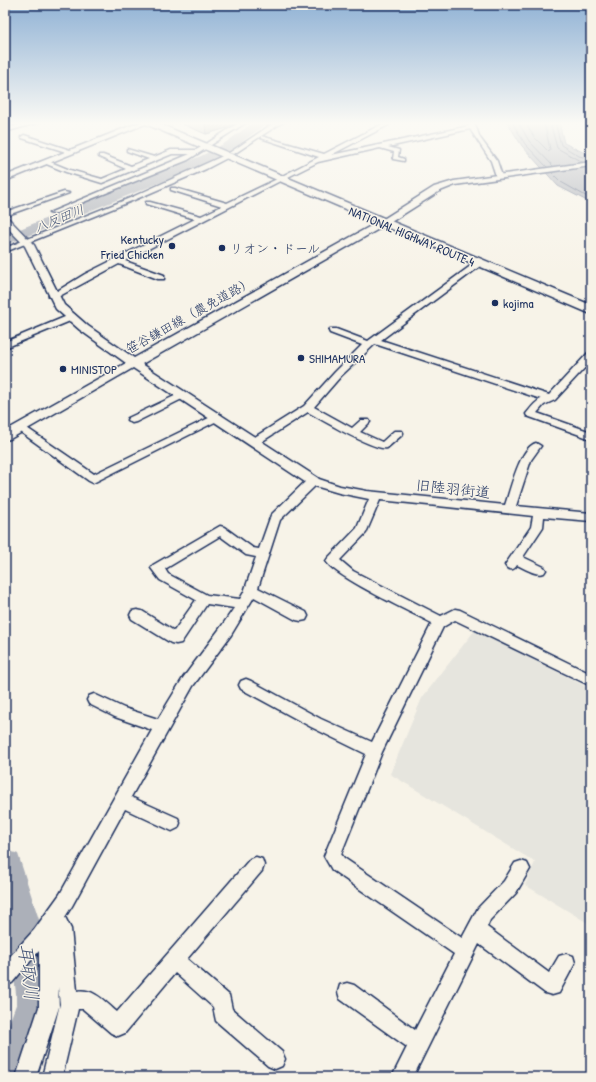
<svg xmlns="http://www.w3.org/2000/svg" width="596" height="1082" font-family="'Patrick Hand','Klee One',sans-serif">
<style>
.built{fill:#e6e5de}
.water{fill:#acb0b9;stroke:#727c95}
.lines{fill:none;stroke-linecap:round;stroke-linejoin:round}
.shore{stroke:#556382;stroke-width:1}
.river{fill:#acb0b9;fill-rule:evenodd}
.minor-casing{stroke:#1b2f5e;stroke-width:3}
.tertiary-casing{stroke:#1b2f5e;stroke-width:3}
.trunk-casing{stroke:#1b2f5e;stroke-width:3}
.minor{fill:#f7f3e8;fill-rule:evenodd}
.tertiary{fill:#f7f3e8;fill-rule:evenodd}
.trunk{fill:#f7f3e8;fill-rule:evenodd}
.wall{fill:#a5a8a9;stroke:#1b2f5e}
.shaded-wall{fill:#86888a;stroke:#1b2f5e}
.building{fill:#c0c3c5;stroke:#1b2f5e}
.poi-dot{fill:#1b2f5e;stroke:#f7f3e8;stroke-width:1.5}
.labels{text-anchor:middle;stroke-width:3;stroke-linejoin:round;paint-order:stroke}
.far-water-label{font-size:13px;font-style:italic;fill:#465679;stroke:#f7f3e8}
.far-street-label{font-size:13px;fill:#1b2f5e;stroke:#f7f3e8}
.far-poi-label{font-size:13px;fill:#1b2f5e;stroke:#f7f3e8;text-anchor:start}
.street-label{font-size:15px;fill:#1b2f5e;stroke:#f7f3e8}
.near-water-label{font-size:19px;font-style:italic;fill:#465679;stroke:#f7f3e8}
</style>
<rect width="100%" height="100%" fill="#f7f3e8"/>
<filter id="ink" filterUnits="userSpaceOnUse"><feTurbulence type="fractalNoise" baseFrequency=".025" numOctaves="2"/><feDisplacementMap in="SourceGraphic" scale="8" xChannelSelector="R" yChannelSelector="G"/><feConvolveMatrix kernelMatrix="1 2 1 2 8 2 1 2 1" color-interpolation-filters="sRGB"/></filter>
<g filter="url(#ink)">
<path class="built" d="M475,630L591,689V925L525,885L535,862L390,774L422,698Z"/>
<path class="water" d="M507,122H559L564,143L591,156V203L558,186L522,146Z"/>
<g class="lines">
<path class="shore" d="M512,122L525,144L547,167
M518,122L529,141L553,166
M525,122L534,137L549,152L550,149L544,122
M550,122L557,148L582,162
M555,122L561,145L579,156L591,159
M552,173L561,182L591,199"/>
<path class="river" d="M254,122H268L233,149L211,162L5,245V235L201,156L225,143Z
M5,849L18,854L43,932L51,968L57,1002L31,1077H5V1034L17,1002L13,968L5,931Z"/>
<defs>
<path id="minor" d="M29,122H40L5,132V128Z
M240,122H247L211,145L206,144Z
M275,122H283L261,136L324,154L386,122H394L331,155L469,126L468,122H474L480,138L497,161L502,176L499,178L496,176L491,161L470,129L388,147L399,150L398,157L404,159V161L393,159L394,152L380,148L318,162L286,178L283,176L284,175L319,157L261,138V136L234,154L229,153Z
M24,135L73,151L74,152L69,153L22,138L21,137Z
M205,145L207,146V148L188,160L54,214L49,213L190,154H172L102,183L66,172L44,163V161H48L70,170L102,179L126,169L99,157V155H103L131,166L149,159L127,151V149L154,157L171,150H196Z
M227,154L230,156L229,157L206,169L134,200L5,252V248L130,198Z
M279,178L284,179L125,261L164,275V279H158L119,264L56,298H53L49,296L85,274L195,219L146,204V202H150L201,216L222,206L171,190V188H175L227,203Z
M64,192L69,193L5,216V212Z
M476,262H482L483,264L381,340L549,395L588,353L591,352V361L555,400L544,405L537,413L591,432V439L527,416L526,414C530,409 535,402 541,399L375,344L341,376L314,407L352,428L361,420H369L370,422L360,432L382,442L394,431H402L403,433L402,435L387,448C374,451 322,420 308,412L258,444H250L249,442L250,440L304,406L335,372L362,345L330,333L329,331L330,329H336L368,341Z
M72,314L75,315L76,317L75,319L5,348V342Z
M183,392L188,395L186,397L136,422L132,423L127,420L128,418Z
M217,414L221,415L222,417L221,419L93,483L89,481L15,428L20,425L24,426L94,474Z
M536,443L541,446L531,460L516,506L591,513V521L544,517L543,527L523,557L544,567L546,570L544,573C536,576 526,569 517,565C514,570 512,570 507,568L505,565L531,527L533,516L380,500L366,533L340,560L353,571L441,616L455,609L460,610L591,674V686L455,620L443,627L382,752L341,854L344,858L462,938L478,908L504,881L515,863L521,861L527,863L530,869L516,893L490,920L487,927L549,973L559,956L566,954L573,956L575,963L559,993L552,995L545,993L479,944L413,1077H392L407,1047L340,999L338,992L340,985L347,983L354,985L415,1030L454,954L332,870L324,856L366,754L311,727L241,689L239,685L241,681L246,679L251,681L321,719L372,742L432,623C411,612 335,577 326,561L328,558L357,528L369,499L339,493L315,486L280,520L258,588L306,612L308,616L306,620L301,621L296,620L254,597L231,635L193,686L131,797L178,818L180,823L178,828L172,831L125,809L72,906L65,917L71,929L77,991C94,988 105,1002 117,1012L250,859L256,857L262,859L264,865L262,871L187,959L229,995L232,1009L282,1052L285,1059L282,1066L275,1069L268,1066L216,1021L213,1007L175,973L125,1033L118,1036L111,1033L83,1009H78L62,1077H42L60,1004L58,987L59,1007L36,1077H16L39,1007V951L12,983L5,985V962L34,930L60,894L152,730L115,717L89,704L87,700L89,696L94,694L124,708L158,719L183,678L221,627L234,608L207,604L181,643L176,644L171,643L132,619L130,615L132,611L137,610L142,611L174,631L196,600L160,580L151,568L153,565L220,526L224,527L253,548L259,549L271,515L309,478L313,477L340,486L367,491L505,505C510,491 520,447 536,443ZM220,536L246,555L256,557L244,592L240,599L207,595L168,574L165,569Z"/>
<path id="tertiary" d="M140,122H150L5,181V176Z
M591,162V166L455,185L440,191L391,222L142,364L318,478L320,481L318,484L313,485L308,484L133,368L10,439L5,440V431L126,363L80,330L56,309L25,246L5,225V217L8,218L34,245L64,305L88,326L134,358L385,218L434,187L454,181Z"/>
<path id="trunk" d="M141,122H155L591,305V314Z"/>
</defs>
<use href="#minor" class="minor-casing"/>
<use href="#tertiary" class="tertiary-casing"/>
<use href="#trunk" class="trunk-casing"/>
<use href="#minor" class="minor"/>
<use href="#tertiary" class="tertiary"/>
<use href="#trunk" class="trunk"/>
</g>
<path class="wall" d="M181,122H233V125L227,127V128L206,134L182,124Z"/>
<path class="shaded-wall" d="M213,122H233V125L227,127V128L206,134L205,124Z"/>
<path class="building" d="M200,122H213L205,124Z"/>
</g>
<linearGradient id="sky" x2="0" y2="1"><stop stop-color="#90b2d5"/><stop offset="0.45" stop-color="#fbfaf5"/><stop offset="1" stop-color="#fbfaf5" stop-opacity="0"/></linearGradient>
<rect width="596" height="274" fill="url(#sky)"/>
<g class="poi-dot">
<circle cx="172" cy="246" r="4"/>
<circle cx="222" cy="248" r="4"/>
<circle cx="495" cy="303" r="4"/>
<circle cx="301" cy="358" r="4"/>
<circle cx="63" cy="369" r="4"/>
</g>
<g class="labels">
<g class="far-water-label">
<text transform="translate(59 218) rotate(-22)" y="5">八反田川</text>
</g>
<g class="far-street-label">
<text transform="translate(412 236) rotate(23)" y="5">NATIONAL HIGHWAY ROUTE 4</text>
<text transform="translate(189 315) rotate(-29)" y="5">笹谷鎌田線（農免道路）</text>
</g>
<g class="far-poi-label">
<text x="164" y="244" text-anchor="end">Kentucky<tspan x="164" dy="15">Fried Chicken</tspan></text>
<text x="230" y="253">リオン・ドール</text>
<text x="503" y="308">kojima</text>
<text x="309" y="363">SHIMAMURA</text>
<text x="71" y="374">MINISTOP</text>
</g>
<g class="street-label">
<text transform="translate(453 489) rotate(6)" y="5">旧陸羽街道</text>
</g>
<g class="near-water-label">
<text transform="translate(29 972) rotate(83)" y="7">耳取川</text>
</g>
</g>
<rect width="596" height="1082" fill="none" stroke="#f7f3e8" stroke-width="20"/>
<rect x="10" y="10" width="576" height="1062" fill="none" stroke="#1b2f5e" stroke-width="1.5" filter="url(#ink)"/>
</svg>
